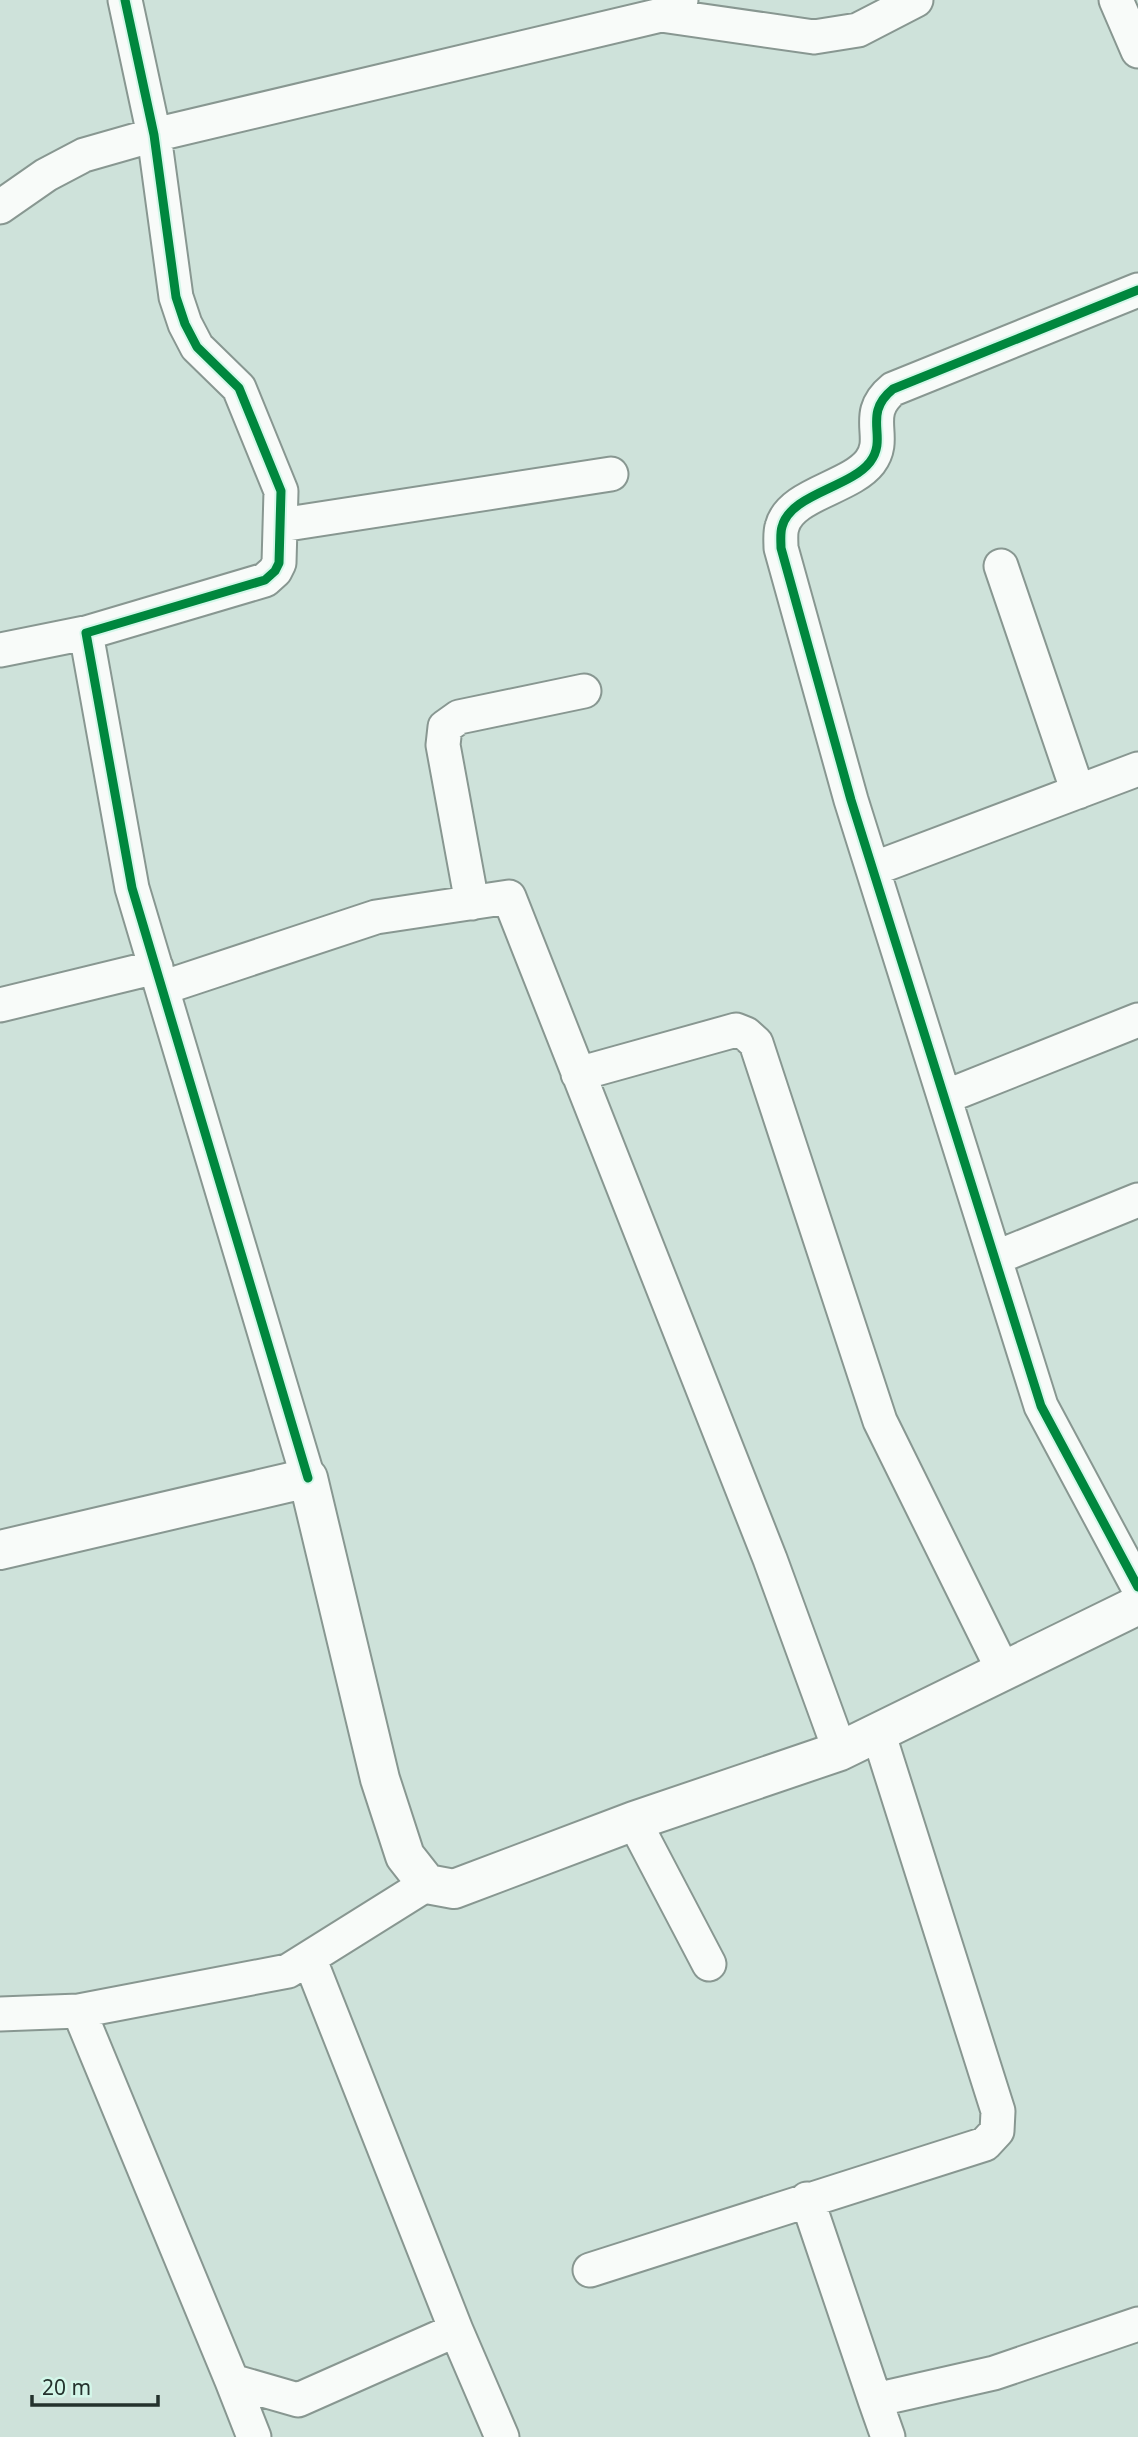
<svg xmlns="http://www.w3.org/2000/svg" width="1138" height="2437" font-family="'Noto Sans',sans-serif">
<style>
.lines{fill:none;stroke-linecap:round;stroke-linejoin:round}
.minor-casing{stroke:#889791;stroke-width:37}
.tertiary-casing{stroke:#889791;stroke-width:42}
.minor{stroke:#f8fbf9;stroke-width:33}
.tertiary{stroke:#f8fbf9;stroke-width:38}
.cycleway-casing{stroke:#d3f7e9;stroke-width:13}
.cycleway{stroke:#00873e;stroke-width:9}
</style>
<rect width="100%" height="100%" fill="#cee2da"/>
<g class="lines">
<defs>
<path id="minor" d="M125,0L154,135L176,297L185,324L197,347L239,388L281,491L279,563L275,571L265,580L86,633L132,888L308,1478
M1116,0L1138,51
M661,15L814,37L858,30L916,0
M0,207L46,175L84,155L154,135L661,15L681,0
M1138,290L893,389C861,415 889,437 870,462C850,488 790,494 782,527C780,533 781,542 781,548L851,800L1041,1406L1138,1587
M281,525L611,474
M1001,566L1078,792
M0,650L95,631
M873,869L1138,769
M472,903L443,745L445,727L459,717L584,691
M162,988L376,917L509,897L770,1559L840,1751
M0,1005L156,967
M578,1074L736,1030L746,1034L756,1043L880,1421L1003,1670
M945,1097L1138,1020
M995,1258L1138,1200
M634,1821L709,1964
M310,1960L456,2330L502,2437
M79,2011L232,2381L298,2400L456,2330
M0,2014L79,2011L288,1971L427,1884
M807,2199L875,2400L994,2373L1138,2324
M590,2270L985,2144L997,2131L998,2111L878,1732
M232,2381L254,2437
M875,2400L888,2437"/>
<path id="tertiary" d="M0,1550L308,1478L380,1779L405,1856L427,1884L454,1889L634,1821L840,1751L1138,1605"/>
</defs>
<use href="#minor" class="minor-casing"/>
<use href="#tertiary" class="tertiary-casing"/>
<use href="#minor" class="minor"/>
<use href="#tertiary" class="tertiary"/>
<defs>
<path id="cycleway" d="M125,0L154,135L176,297L185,324L197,347L239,388L281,491L279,563L275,571L265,580L86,633L132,888L308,1478
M1138,290L893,389C861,415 889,437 870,462C850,488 790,494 782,527C780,533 781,542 781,548L851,800L1041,1406L1138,1587"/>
</defs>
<use href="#cycleway" class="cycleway-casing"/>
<use href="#cycleway" class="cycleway"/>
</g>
<path d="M32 2395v10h126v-10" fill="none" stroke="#24322d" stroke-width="3.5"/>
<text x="42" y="2395" font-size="21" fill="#24322d" stroke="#d3f7e9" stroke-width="5" paint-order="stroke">20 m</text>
</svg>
